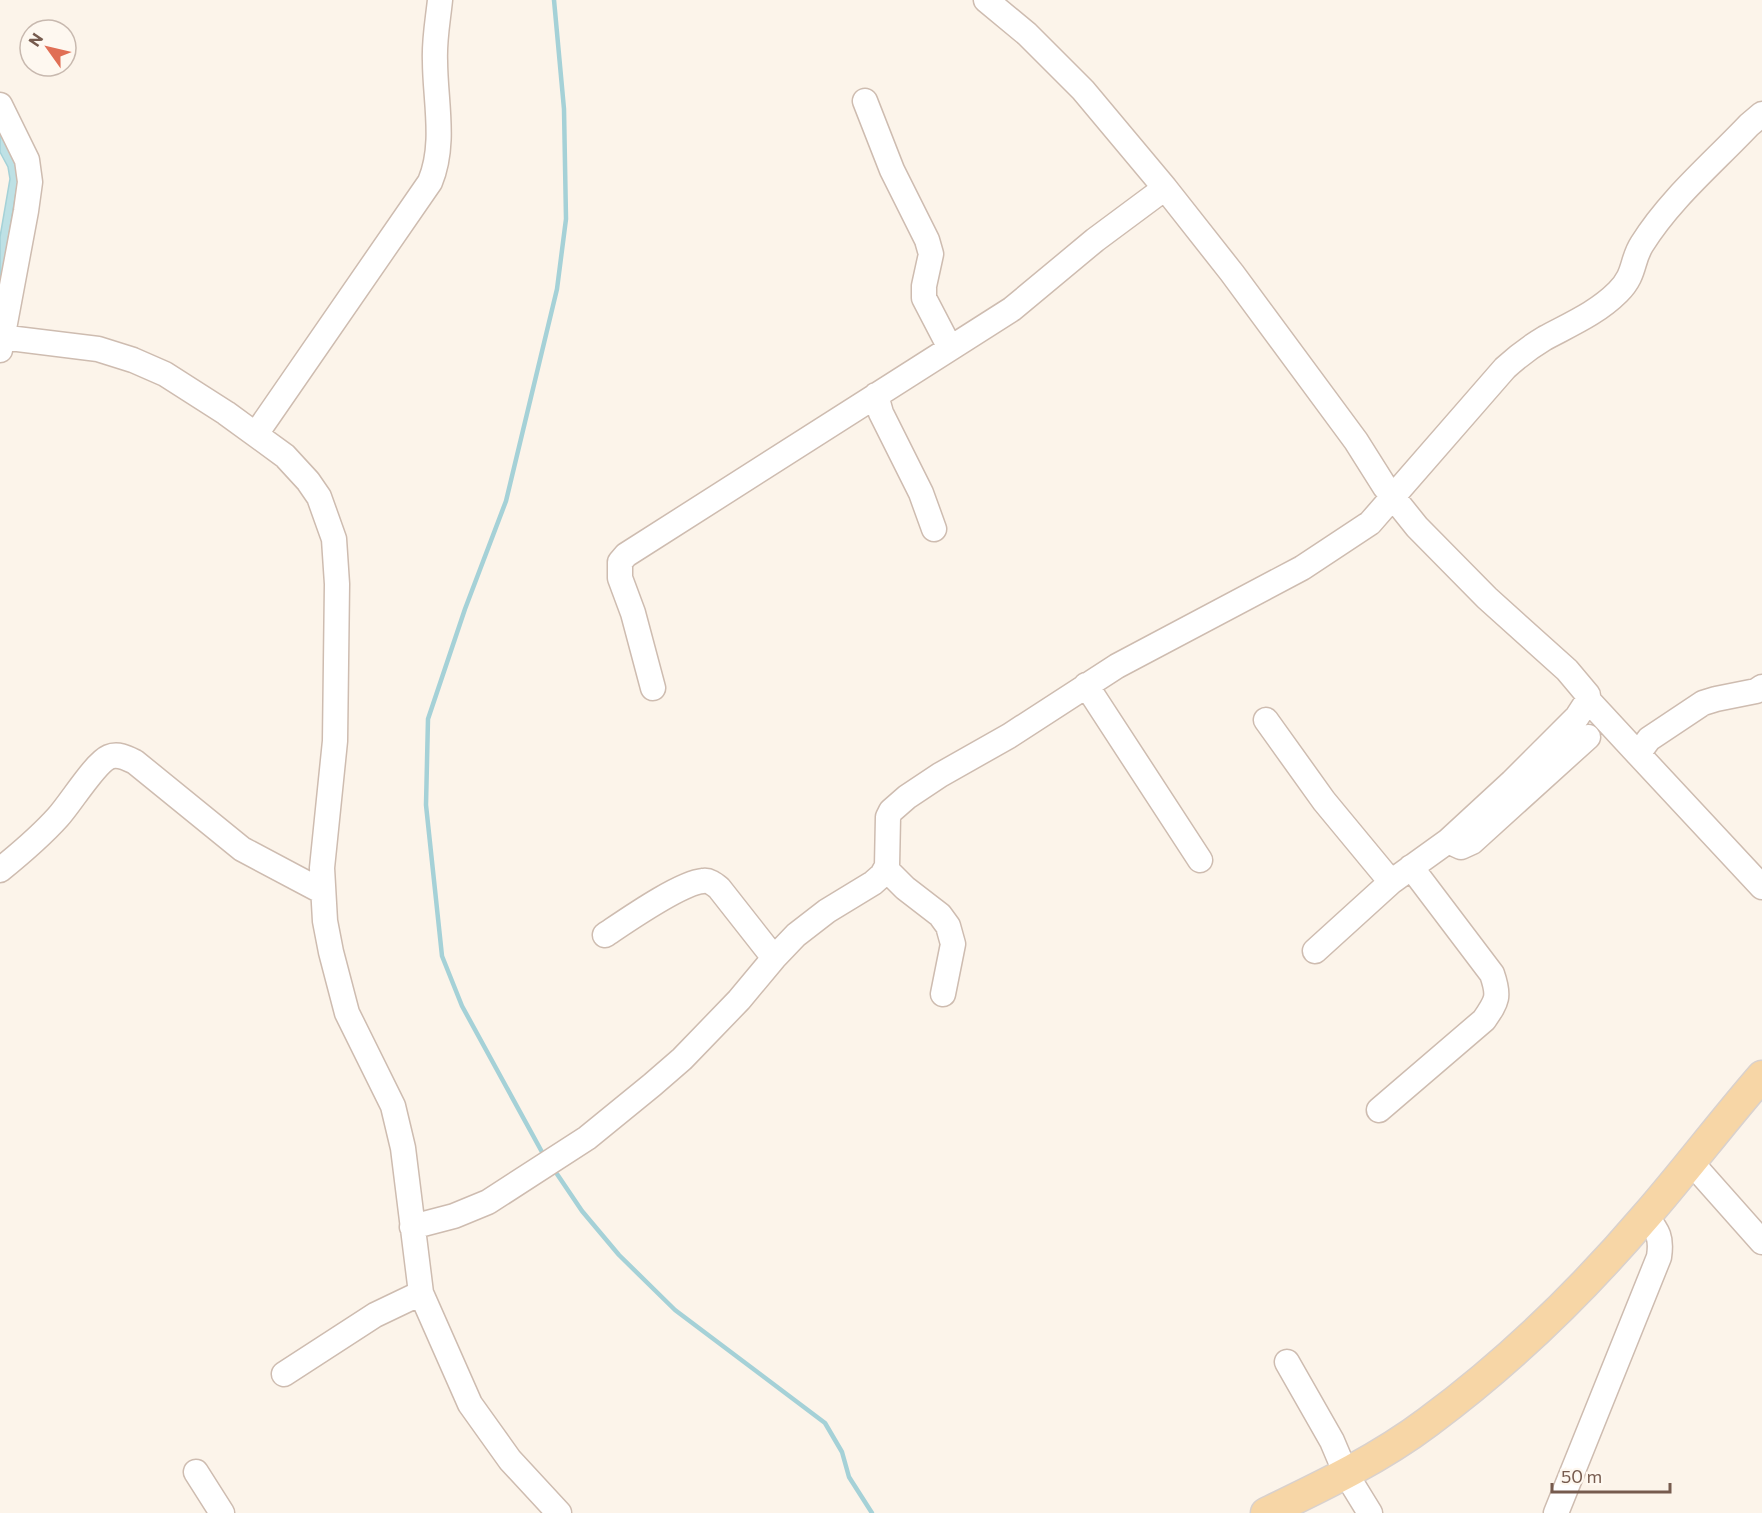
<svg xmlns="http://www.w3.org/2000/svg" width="1762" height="1513" font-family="Commissioner,sans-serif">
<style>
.water{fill:#bee1e5;stroke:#a5d1d7;stroke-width:1.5}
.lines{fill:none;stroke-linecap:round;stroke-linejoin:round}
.stream{stroke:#a5d1d7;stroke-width:4.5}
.minor-casing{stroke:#cebcb0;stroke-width:27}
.major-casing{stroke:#d9d1cd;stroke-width:33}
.minor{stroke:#fff;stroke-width:24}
.major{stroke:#f7d6a6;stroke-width:30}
</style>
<rect width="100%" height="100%" fill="#fcf4ea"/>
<path class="water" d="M0,132L14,157L18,180L0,288V237L10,179L8,167L0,152Z"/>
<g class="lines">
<path class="stream" d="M542,1152L462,1006L442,956L426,805L428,719L465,609L506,501L557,289L566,219L564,109L554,0
M557,1174L582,1211L619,1255L675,1310L825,1423L842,1452L849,1477L872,1513"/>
<defs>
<path id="minor" d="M986,0L1027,34L1083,90L1165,188L1232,273L1356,441L1385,487L1417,527L1487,598L1567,670L1588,695V700L1577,717L1512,782L1448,841L1391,882L1315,951
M865,101L892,170L927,240L931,254L924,286V298L950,348
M0,105L27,160L30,182L26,211L0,350
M0,337L98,349L133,360L165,374L226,413L285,456L308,481L319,497L334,539L337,584L335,741L322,868L325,921L331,952L347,1013L393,1106L403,1148L421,1293L470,1404L510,1460L559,1513
M876,395L881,413L921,493L934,529
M256,434L430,182C446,144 435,100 435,61C434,40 438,20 440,0
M1086,685L1200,860
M1762,687L1756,691L1716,699L1703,703L1649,739L1638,754L1762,887
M653,688L633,613L620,578V562L626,555L1012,309L1095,240L1165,188
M1588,700L1638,754
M1266,720L1324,801L1391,882
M1448,841L1461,847L1472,842L1588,737
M886,869L905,888L940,915L948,926L953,944L943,994
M0,870C21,853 40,837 58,817C70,804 95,763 109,757C118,753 127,758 135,762L242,849L323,892
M605,935C626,921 680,883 703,881C709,880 714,884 719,888L774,958
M1379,1110L1484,1020C1497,1001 1500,997 1492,974L1411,867
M1690,1161L1762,1242
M412,1227L454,1216L488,1202L587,1138L652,1085L682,1059L739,1000L774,958L796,935L827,911L873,883L882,875L887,866L888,817L891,811L907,797L940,775L1009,736L1117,666L1302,568L1370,523L1505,368C1517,357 1530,347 1545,338C1571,324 1597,313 1618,292C1636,274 1631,261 1642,244C1670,199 1713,163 1749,125L1762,114
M1287,1362L1332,1441L1346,1474L1370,1513
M284,1374L375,1315L421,1293
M196,1472L222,1513
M1556,1513L1659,1257C1662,1237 1658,1232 1646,1216"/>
<path id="major" d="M1266,1513C1322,1486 1379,1459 1428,1422C1508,1363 1582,1291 1646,1216C1686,1170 1722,1122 1762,1076"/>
</defs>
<use href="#minor" class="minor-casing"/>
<use href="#major" class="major-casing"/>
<use href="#minor" class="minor"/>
<use href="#major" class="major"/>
</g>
<g transform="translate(48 48) rotate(304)"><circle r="28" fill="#fef8f0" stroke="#c8b9af" stroke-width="1.5"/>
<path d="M0-4.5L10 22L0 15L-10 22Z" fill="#e06f55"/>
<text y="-9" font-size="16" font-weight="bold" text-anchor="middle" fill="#765b4e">N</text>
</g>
<path d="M1552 1483v9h118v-9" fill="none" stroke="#765b4e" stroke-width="3"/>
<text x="1561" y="1483" font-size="18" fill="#765b4e" stroke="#fef8f0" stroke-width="4.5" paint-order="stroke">50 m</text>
</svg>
